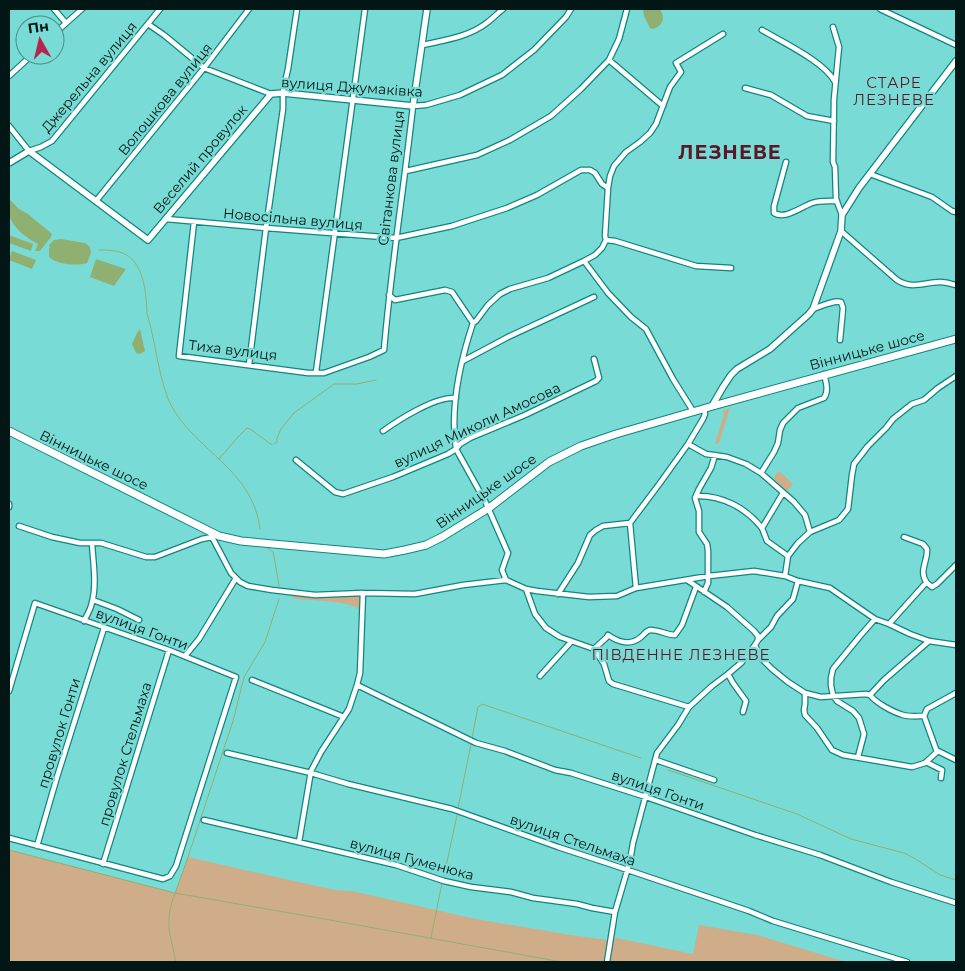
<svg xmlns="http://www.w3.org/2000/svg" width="965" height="971" font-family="Montserrat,sans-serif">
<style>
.green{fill:#cead88}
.water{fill:#90b072}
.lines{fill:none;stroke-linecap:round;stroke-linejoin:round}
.stream{stroke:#90b072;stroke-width:1}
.minor-casing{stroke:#118581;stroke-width:7}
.tertiary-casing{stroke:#118581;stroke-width:8}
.primary-casing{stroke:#118581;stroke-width:9}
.minor{stroke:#fff;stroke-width:4.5}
.tertiary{stroke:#fff;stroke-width:5.5}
.primary{stroke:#fff;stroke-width:7}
.labels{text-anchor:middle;stroke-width:4.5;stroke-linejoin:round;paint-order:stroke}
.street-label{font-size:14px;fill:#021615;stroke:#79dbd5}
.neighbourhood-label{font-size:15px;letter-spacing:1px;fill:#5b1727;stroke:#79dbd5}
.district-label{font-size:19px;font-weight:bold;letter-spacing:1px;fill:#5b1727;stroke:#79dbd5}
</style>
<rect width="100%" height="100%" fill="#79dbd5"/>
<path class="green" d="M730,408L719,443L715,444L724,414L723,411Z
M779,471L793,484L787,491L773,478Z
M289,594L312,597L357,595L361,598L359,611C357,608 357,607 353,606C344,602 322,601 312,600C303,599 295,601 289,594Z
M9,850L175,893L188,857L298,882L335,890L352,891L471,918L571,935L608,940L617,938L693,954L699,925L757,935L846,962H9Z"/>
<path class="water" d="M643,9H660C665,18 664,25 653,29L650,28L644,16Z
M9,199L19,209L28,214L52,234L51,237L40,251H35L38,244C26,238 13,228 9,215C8,211 9,204 9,199Z
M9,235L33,244L31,251L9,243Z
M61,239L85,243L90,247L91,253L87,263C76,266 58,265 49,257V248H50L49,245L54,240Z
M12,251L36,260L32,269L9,260Z
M96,259L126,269L114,286L90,277Z
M140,329L145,351L140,354L136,353L132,344L137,333Z"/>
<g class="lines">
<path class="stream" d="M99,250C104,250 110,250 115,251C143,255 146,289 147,313C153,333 156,355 161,376C164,386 166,396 171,405C196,452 253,469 260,529
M274,444L277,442V438L281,429L294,413L334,384H357L376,380
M219,459L238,437L247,428L250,429L272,445
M266,547L273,552L274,556L279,586
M472,738L478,707L482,704L641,758
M668,770L797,814L851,839L904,853L914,858L940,875L956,880
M458,808L471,744
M9,850L175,893L330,920L562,962
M444,876L457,815
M431,938L442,883
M176,962L169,930V915L172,902L188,857L233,721L244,677L265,642L279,599"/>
<defs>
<path id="minor" d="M54,9L66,23
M880,9L956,45
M148,24L164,35L204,68L271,94
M833,27L839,47L834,99L833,162L835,167L836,199L842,215
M762,30C782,42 825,62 835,82
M55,33L82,9
M423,45C445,40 469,37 488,22C493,18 498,13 503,9
M609,60L663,106
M9,76L32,55
M745,88L771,95L807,116L834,121
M9,126L29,151L41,147L52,141L160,9
M786,162L774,206V213C785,220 801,207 812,203C820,200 829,201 837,201
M406,171L477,155L510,140L551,116L581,89L609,60L619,39L627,9
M870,174L932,197L952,211L956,212
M96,201L204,68L249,9
M166,219L266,228L396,238L452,226L507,208L537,195L581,170H590L595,173L602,184L608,188
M194,222L179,356L308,373H324L369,357L384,350C391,268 404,187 413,106L426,105L460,95L502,75L534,50L566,17L571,9
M841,231L897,280C913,290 924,282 940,282C946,282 951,284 956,285
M606,240L605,236L608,188L610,176L614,166L626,152L640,142L650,133L656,124L670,87L681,72L676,63L723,34
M606,240L615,241L696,266L731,268
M584,261L608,293L631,317L646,329L673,379L693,411
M389,295L395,300L445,290L452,292L473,323L476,321L488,305L500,294L510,289L548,278L584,261L595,255L602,248L606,240
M813,309C822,306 833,300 841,302L843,308L840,340
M473,323C460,362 450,409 456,449L486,503L508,553L502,570L506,580
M463,361L508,337L594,297
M249,365L266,228L283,109V91L288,69L297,9
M316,372L365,9
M383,431C400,419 436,396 456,398
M688,444L706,454L727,457L746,464L761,473L794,502L805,515L810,532
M296,460L335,492L343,494L393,477L448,454L456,449L460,444L470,438L525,415L596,381L599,378L594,359
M761,473L774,452L778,443L780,430L783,423L798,408L824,398C829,391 826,382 824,374
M783,493L762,528L767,541L788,556
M696,496C722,495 746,508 762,528
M9,504V507
M19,526L52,537L80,543H101L146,557H155L202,539L212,537
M214,533L212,537L231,573L240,582L248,586L272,590L315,595L363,593L415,594L463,585L506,580L526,589L537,591L589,597L617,596L636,588L709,576L754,571L785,576L798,581L830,588L875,619L889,624L910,634L929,641L956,645
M904,537L923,544L927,549C928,562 918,571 927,583
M785,576L788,556L798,543L810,532L839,520L848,509L852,475L854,464L868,446L886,428L893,419L912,404L924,400L938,388L956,376
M636,588L630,523L660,483L688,444L703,419L705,414L704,408
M526,589L535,614L546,628L560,637L594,649L604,664L609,681L613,684L689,707
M704,592L708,583V551L707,544L699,532V511L695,498L699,489L711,468L715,455
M558,594L578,563L590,535L596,530L603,526L630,523
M93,600L117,609L139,620
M84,621C87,615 91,609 92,602C97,584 93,562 92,543
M889,624L924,585L927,583L932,587L937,584L956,565
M758,640L771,627L777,616L793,599L798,581
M755,645L760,657L772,669L788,682L805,693L821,697L866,694L870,695L884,680L929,641
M594,649L607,637L608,635C618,642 631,646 641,637C645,634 646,630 651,630C659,630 667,635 675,635L682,625L696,587
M185,656L199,639L236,578
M728,674L733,683L746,701L743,712
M540,676L571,642
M252,680L344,717
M357,685L476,743L505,751L555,770L571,773L646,797L755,835L820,855L891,882L956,903
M9,691L35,603L169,650L236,677L176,866L170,876L163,879L9,838
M805,693V704L804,710L805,715L817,728L832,750L843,755L912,767L925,763L938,751L956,760
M870,695C876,703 893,712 903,715C909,717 917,716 924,716L937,752
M924,716L927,709L956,693
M227,753L311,773L348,784L452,809L558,847L610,864L749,911L773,921L907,962
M858,757L864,734L859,718L853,711L837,701L833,695L831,686V678L833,669L860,636L875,619
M656,760L714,780
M926,762L942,770L941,778
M204,820L396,865L444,881L471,887L511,892L533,898L577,904L592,908L615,912
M299,842L311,771L321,752L349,709L357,685L360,673L363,593
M37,846L57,777L104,628
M103,864L169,650
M607,962L615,912L630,861L633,843L657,753L678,725L689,707L712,686L728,674L741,663L755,645L758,640V636L754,631L727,607L687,580"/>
<path id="tertiary" d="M9,163L29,151L148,240L271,94L283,93L413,106L427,9
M712,406L723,387L731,375L737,369L770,349L809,314L813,309L841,231L842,215L859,188L956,61"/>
<path id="primary" d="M9,431L219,536L241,541L384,554L405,550L426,545L442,537L489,508L549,462L581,446L616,434L720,404L956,339"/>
</defs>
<use href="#minor" class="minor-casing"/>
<use href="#tertiary" class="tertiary-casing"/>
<use href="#primary" class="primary-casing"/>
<use href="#minor" class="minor"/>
<use href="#tertiary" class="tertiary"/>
<use href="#primary" class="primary"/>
</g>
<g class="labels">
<g class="street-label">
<text transform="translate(89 77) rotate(-50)" y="5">Джерельна вулиця</text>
<text transform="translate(352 87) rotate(4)" y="5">вулиця Джумаківка</text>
<text transform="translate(165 99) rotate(-51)" y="5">Волошкова вулиця</text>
<text transform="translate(200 159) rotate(-50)" y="5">Веселий провулок</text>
<text transform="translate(391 178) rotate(-83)" y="5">Світанкова вулиця</text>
<text transform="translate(293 219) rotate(5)" y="5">Новосільна вулиця</text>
<text transform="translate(233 350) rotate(7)" y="5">Тиха вулиця</text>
<text transform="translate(867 350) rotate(-15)" y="5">Вінницьке шосе</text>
<text transform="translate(477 425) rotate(-25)" y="5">вулиця Миколи Амосова</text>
<text transform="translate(94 460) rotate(26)" y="5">Вінницьке шосе</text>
<text transform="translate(486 491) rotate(-35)" y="5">Вінницьке шосе</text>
<text transform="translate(142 629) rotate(20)" y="5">вулиця Гонти</text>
<text transform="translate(59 733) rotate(-73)" y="5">провулок Гонти</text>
<text transform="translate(125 754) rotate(-73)" y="5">провулок Стельмаха</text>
<text transform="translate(658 790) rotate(19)" y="5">вулиця Гонти</text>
<text transform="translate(573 840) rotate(19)" y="5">вулиця Стельмаха</text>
<text transform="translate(412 859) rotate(15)" y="5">вулиця Гуменюка</text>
</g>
<g class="neighbourhood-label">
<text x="894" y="88">СТАРЕ<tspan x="894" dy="17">ЛЕЗНЕВЕ</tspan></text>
<text x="681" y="660">ПІВДЕННЕ ЛЕЗНЕВЕ</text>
</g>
<g class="district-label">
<text x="730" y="159">ЛЕЗНЕВЕ</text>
</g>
</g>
<rect width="965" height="971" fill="none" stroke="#021615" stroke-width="20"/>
<g transform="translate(40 40) rotate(352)"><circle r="24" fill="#79dbd5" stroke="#498c88"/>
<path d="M0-4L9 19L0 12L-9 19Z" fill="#b6254e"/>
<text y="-8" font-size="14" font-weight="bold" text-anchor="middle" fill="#021615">Пн</text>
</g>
</svg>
